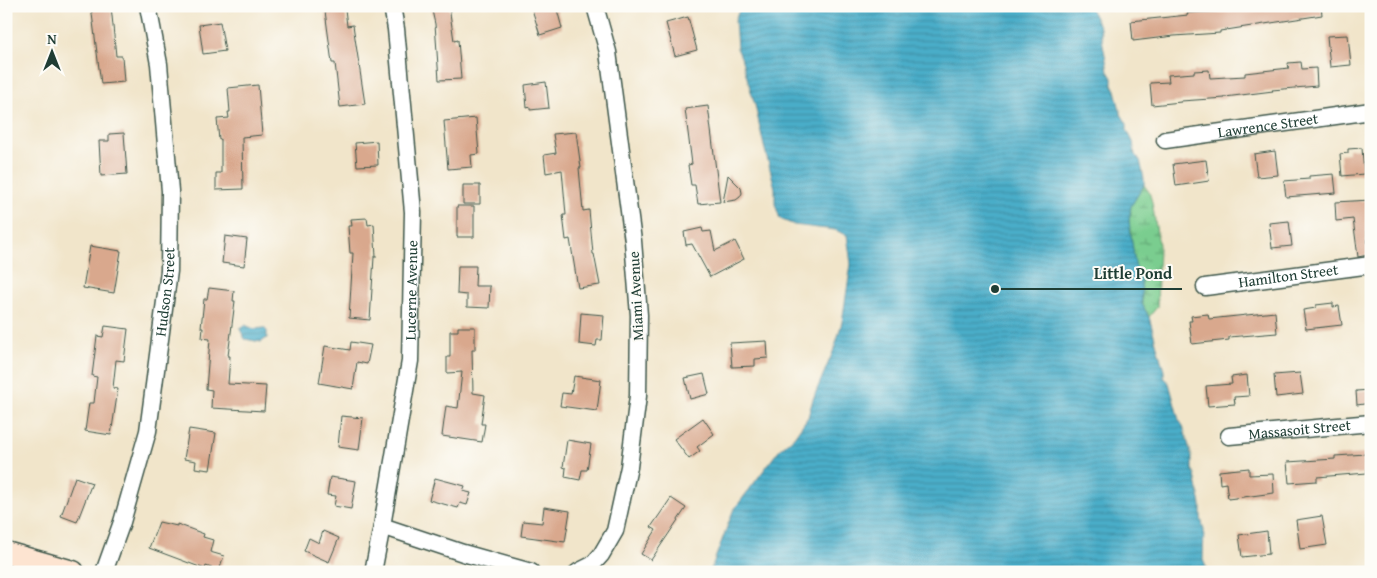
<svg xmlns="http://www.w3.org/2000/svg" width="1377" height="578" font-family="'Gentium Book Plus',serif">
<style>
.wetland{fill:url(#wetland-marsh);stroke:#4c8562}
.water{fill:url(#water-rules);stroke:#34757e}
.building{fill:#d9a88d}
.lines{fill:none;stroke-linecap:round;stroke-linejoin:round}
.street-casing{stroke:#3e564a;stroke-width:19}
.secondary-casing{stroke:#3e564a;stroke-width:25}
.street{stroke:#fff;stroke-width:16}
.secondary{stroke:#fde4d1;stroke-width:22}
.labels{text-anchor:middle;stroke-width:4;stroke-linejoin:round;paint-order:stroke}
.street-label{font-size:15px;fill:#1f3d34;stroke:#fdfcf7}
.leader{fill:none;stroke:#1f3d34;stroke-width:2}
.callout-dot{fill:#1f3d34;stroke:#fdfcf7;stroke-width:2}
.callout-label{font-size:16px;text-anchor:middle;font-weight:bold;fill:#1f3d34;stroke:#fdfcf7;stroke-width:4;stroke-linejoin:round;paint-order:stroke}
</style>
<defs>
<pattern id="wetland-marsh" width="20" height="14" patternUnits="userSpaceOnUse" patternTransform="scale(1.25)"><rect width="20" height="14" fill="#7acd8f"/><path d="M1 5h8M5 5V1M11 12h8M15 12V8" fill="none" stroke="#63a876"/></pattern>
<pattern id="water-rules" width="6" height="5" patternUnits="userSpaceOnUse" patternTransform="scale(1.25)"><rect width="6" height="5" fill="#4aadc9"/><path d="M0 2.5h6" fill="none" stroke="#3d8ea4"/></pattern>
</defs>
<rect width="100%" height="100%" fill="#fdfcf7"/>
<filter id="ink" filterUnits="userSpaceOnUse"><feTurbulence type="fractalNoise" baseFrequency=".02" numOctaves="2"/><feDisplacementMap in="SourceGraphic" scale="10" xChannelSelector="R" yChannelSelector="G"/><feConvolveMatrix kernelMatrix="1 2 1 2 8 2 1 2 1" color-interpolation-filters="sRGB"/></filter>
<filter id="wash" filterUnits="userSpaceOnUse"><feTurbulence type="fractalNoise" baseFrequency=".0096" numOctaves="4" result="noise"/><feDisplacementMap in="SourceGraphic" scale="20" xChannelSelector="R" yChannelSelector="G"/><feGaussianBlur stdDeviation="1.12" result="paint"/><feColorMatrix in="noise" values="0 0 0 0 0 0 0 0 0 0 0 0 0 0 0 0 0 1.4 0 .05"/><feComposite in="paint" operator="in"/></filter>
<g filter="url(#wash)">
<rect width="100%" height="100%" fill="#f1e5ca"/>
<path class="wetland" d="M1144,185L1149,192L1152,202L1159,245L1157,307L1149,317L1142,304L1141,281L1135,264L1129,221L1131,206Z"/>
<path class="water" d="M741,6H1089L1100,28L1108,71L1112,78V84L1115,90L1121,114L1127,124V130L1133,142L1135,155L1140,160L1144,179V185L1131,206L1129,221L1135,264L1141,281L1142,304L1149,317L1164,371V377L1169,383L1179,420L1183,426L1192,457V469L1195,475L1201,505V518L1204,530L1203,560L1206,567V572H710L733,511L779,450L794,437L808,417L813,399L835,347L842,322L851,264L847,235L835,230L794,225L780,219L775,204V188L764,146L755,105L741,57L737,48L735,20Z
M245,325L254,329L264,328L267,331V338L261,342L245,339L240,329Z"/>
<g id="blocks">
<path class="building" d="M91,6H111L116,56H122L124,82L101,84Z
M431,6H449L454,41L458,40L461,79L439,80L435,24Z
M531,6H556L562,28L540,35Z
M1258,6H1321L1322,15L1220,31V33L1174,36L1133,41L1131,21L1188,15L1187,13L1229,11Z
M345,9L347,26L353,25L365,104L340,107L335,63H332L325,11Z
M688,17L697,50L675,56L666,23Z
M220,22L225,51L203,54L199,25Z
M1348,35L1351,65L1330,67L1327,36Z
M1301,62L1302,69L1316,68L1317,86L1272,90L1273,91L1225,97V98L1181,101V102L1152,105L1150,83L1169,82L1168,75L1194,73V71L1209,70L1210,78L1245,76V73L1289,68L1288,63Z
M546,82L549,108L530,110V107L527,108L525,85Z
M258,85L262,135L242,137L243,189L216,190V173H221V139L219,140L217,119L229,118L228,112H230L228,88Z
M708,106L720,202L698,204L695,185H691L688,165L692,164L685,109Z
M476,118L479,154L471,155L472,167L448,169L444,121Z
M576,132L581,168H579L583,211L589,210L593,254H594L600,285L578,288L570,239L566,240L563,215H566L562,170L546,173L544,155L556,153L553,134Z
M124,133L127,174L101,176L99,141H109V134Z
M377,141L378,165L357,166L355,143Z
M1362,148L1364,174L1342,176L1340,154L1348,153V149Z
M1275,151L1278,175L1257,177L1254,154Z
M1206,160L1209,181L1176,186L1173,164Z
M1334,174L1336,193L1286,197L1284,181L1309,179V176Z
M728,175L741,188L742,193L740,197L736,200L723,202Z
M463,185H480V204H463Z
M1371,200V228H1367L1368,255L1358,257L1353,219L1336,221L1335,202Z
M457,206H474V237H457Z
M367,218L368,225L374,224L376,257H374L370,320L349,318L353,253H350L348,226H352L351,219Z
M1289,221L1292,246L1272,248L1269,223Z
M702,228L703,232L711,231L715,251L735,241L744,259L710,277L692,244L686,245L684,232Z
M225,236L247,239L244,266L222,263Z
M90,246L121,251L114,293L83,288Z
M458,266H476L475,286H490L489,308L467,307V295L457,294Z
M209,288L234,291L233,301H235L228,356H230L228,384L266,386L264,411L211,408L212,390L206,389L210,339L202,338L203,328H201L204,299H207Z
M1333,303V307L1339,306L1342,325L1306,329L1303,310L1316,308V305Z
M1275,312L1277,333L1229,337V340L1192,344L1189,321H1192L1191,316L1208,314L1209,319Z
M581,313L604,315L602,340H597L596,346L579,344Z
M105,326L128,329L124,361L116,360L113,388L118,389L111,435L85,431L89,403H94L97,377L92,376L97,336L103,337Z
M458,327H475V350H472L473,393L485,395L481,424H485L482,442L442,436L446,406L458,408L462,372L447,373V357H450V331H458Z
M767,341L768,358L755,359V366L732,367L730,343Z
M351,342L371,345L367,364L357,362L353,389L319,383L325,346L350,350Z
M1300,373L1303,394L1276,397L1274,375Z
M704,374L709,394L690,399L685,378Z
M1247,375L1249,396L1234,397L1235,404L1208,406L1206,386L1232,384L1231,377Z
M574,376L601,380L597,411L560,406L562,393L571,394Z
M1371,390V403L1357,405L1356,391Z
M341,416L363,418L359,450L338,447Z
M703,418L714,434L697,447L700,451L689,459L674,439Z
M189,429L216,433L210,470L195,468L196,461L184,459Z
M567,440L591,444L587,470H582L580,480L565,477L566,468L563,467Z
M1366,454L1367,473L1317,477V481L1289,483L1287,462L1335,459V456Z
M1249,468V475L1273,474L1274,493L1228,499L1226,483L1220,484L1219,471Z
M75,477L92,483L77,522L61,516Z
M330,477L356,481L351,509L334,506L336,496L327,495Z
M435,478L465,486L463,491L471,493L467,505L460,503L458,508L429,500Z
M671,498L686,508L651,560L641,554L656,530L651,527Z
M544,507L570,511L565,542L521,536L523,521L542,523Z
M1322,516L1327,545L1300,549L1296,520Z
M159,522L177,526V524L204,534L203,537L213,540L210,552L224,556L219,571L206,566L205,569L149,548Z
M323,531L339,538L329,562L304,551L309,538L319,543Z
M1267,531L1269,554L1242,557L1239,535Z"/>
</g>
</g>
<g filter="url(#ink)">
<use href="#blocks" fill-opacity="0" stroke="#3e564a" stroke-width="1"/>
<g class="lines">
<defs>
<g id="street">
<path id="s1" d="M1165,140L1371,111"/>
<path id="s2" d="M1205,287L1371,265"/>
<path id="s3" d="M1229,436L1371,423"/>
<path d="M382,526L463,553L531,572"/>
<path id="s4" d="M104,572L122,522L148,431L169,271L170,191L159,64L148,6"/>
<path id="s5" d="M373,572L382,526L410,361L413,212L396,29L392,6"/>
<path d="M578,572L592,565L601,555L615,531L629,467L638,396L639,315L633,241L608,52L595,6"/>
</g>
<path id="secondary" d="M6,553L73,572"/>
</defs>
<use href="#street" class="street-casing"/>
<use href="#secondary" class="secondary-casing"/>
<use href="#street" class="street"/>
<use href="#secondary" class="secondary"/>
</g>
</g>
<g class="labels">
<g class="street-label">
<text dy="5" stroke="none"><textPath href="#s1" startOffset="104">Lawrence Street</textPath></text>
<text dy="5" stroke="none"><textPath href="#s2" startOffset="84">Hamilton Street</textPath></text>
<text dy="5" stroke="none"><textPath href="#s5" startOffset="285">Lucerne Avenue</textPath></text>
<text dy="5" stroke="none"><textPath href="#s4" startOffset="288">Hudson Street</textPath></text>
<text transform="translate(636 296) rotate(-93)" y="5">Miami Avenue</text>
<text dy="5" stroke="none"><textPath href="#s3" startOffset="71">Massasoit Street</textPath></text>
</g>
</g>
<path class="leader" d="M995 289L1084 289H1182"/>
<circle class="callout-dot" cx="995" cy="289" r="5"/>
<g class="callout-label">
<text x="1133" y="279">Little Pond</text>
</g>
<rect width="1377" height="578" fill="none" stroke="#fdfcf7" stroke-width="25"/>
<g transform="translate(52 52)" stroke="#fdfcf7" stroke-width="4" paint-order="stroke">
<path d="M0-4L9 19L0 12L-9 19Z" fill="#1f3d34"/>
<text y="-8" font-size="14" font-weight="bold" text-anchor="middle" fill="#1f3d34">N</text>
</g>
</svg>
